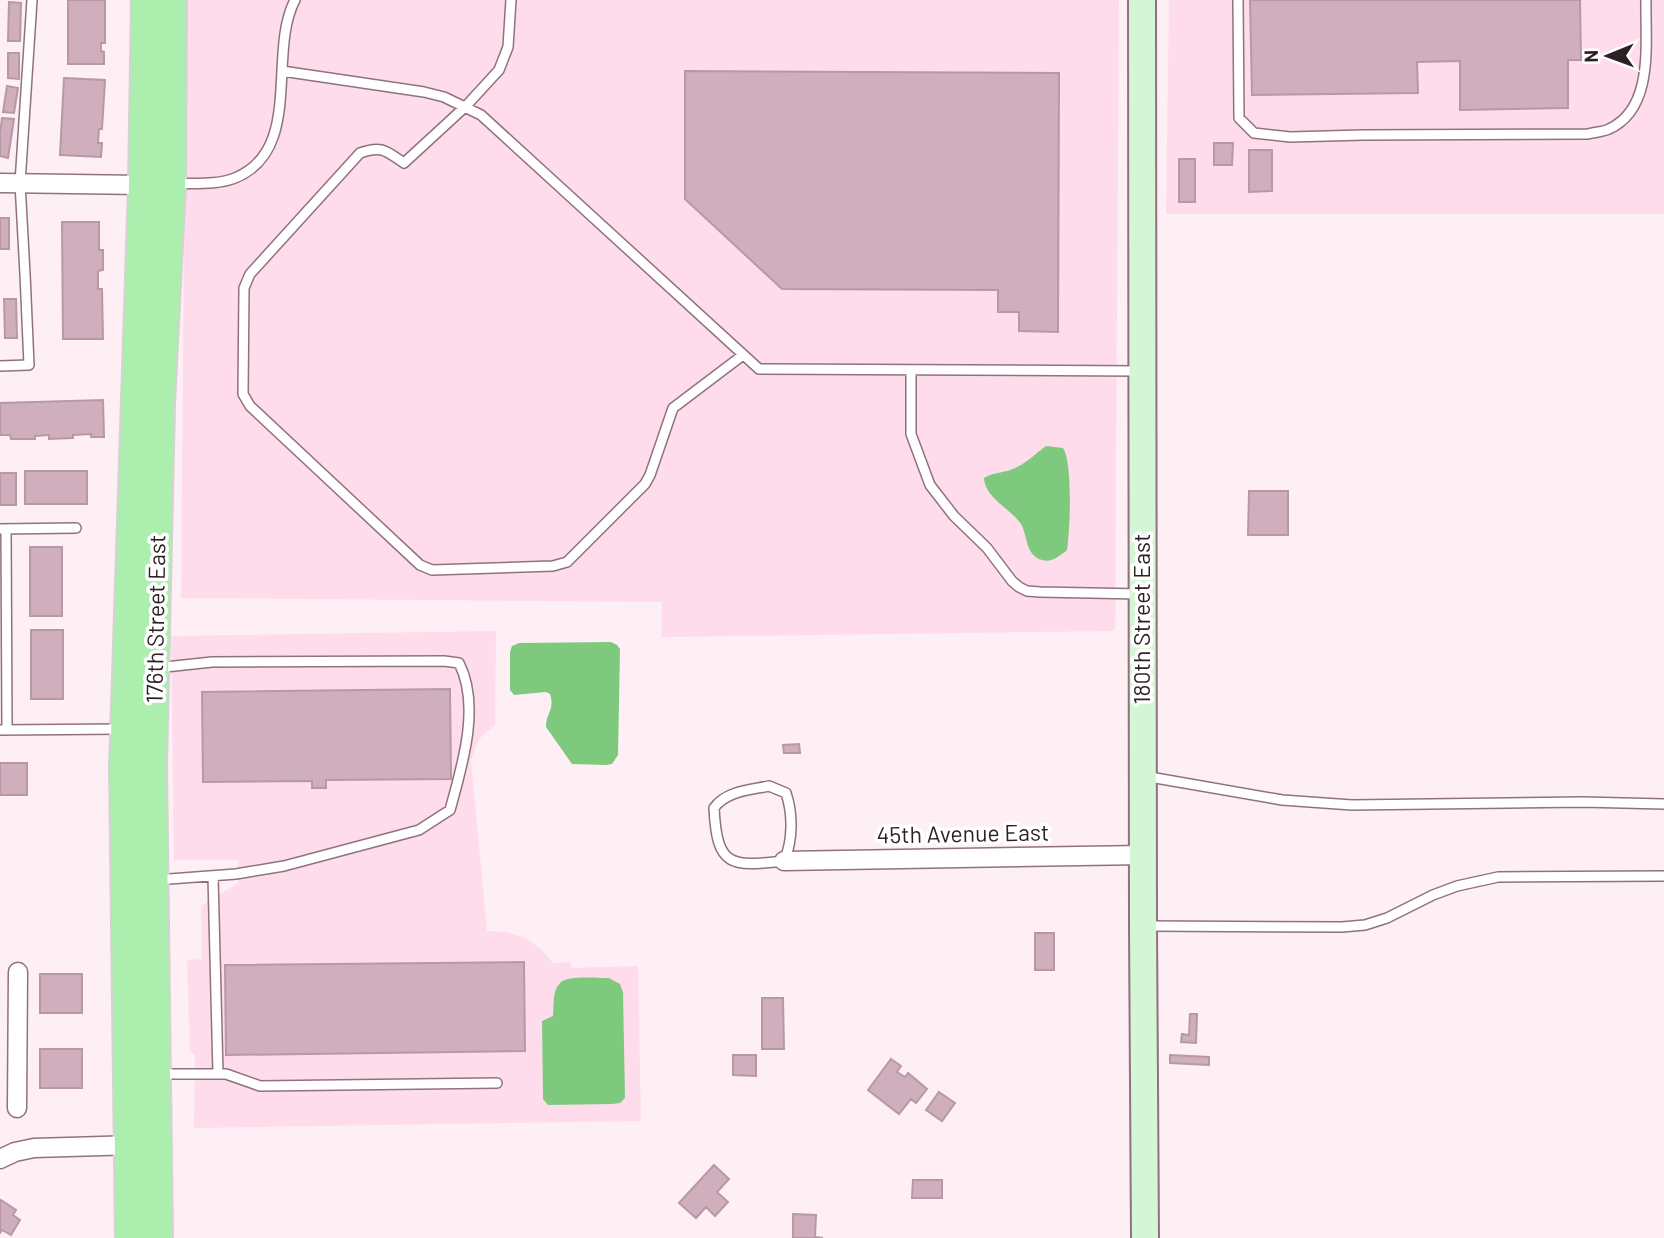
<svg xmlns="http://www.w3.org/2000/svg" width="1664" height="1238" font-family="Barlow,sans-serif">
<style>
.built{fill:#fedceb}
.water{fill:#7fc97f}
.building{fill:#d0afbd;stroke:#b898a6;stroke-width:2}
.lines{fill:none;stroke-linecap:round;stroke-linejoin:round}
.lane-casing{stroke:#90727f;stroke-width:12}
.street-casing{stroke:#90727f;stroke-width:21}
.secondary-casing{stroke:#90727f;stroke-width:30}
.primary-casing{stroke:#d5d2d3;stroke-width:32}
.lane{stroke:#fff;stroke-width:9}
.street{stroke:#fff;stroke-width:18}
.secondary{stroke:#d5f6d6;stroke-width:26}
.primary{stroke:#aceead;stroke-width:28}
.labels{text-anchor:middle;stroke-width:7;stroke-linejoin:round;paint-order:stroke}
.street-label{font-size:23px;fill:#2c1f25;stroke:#fff}
</style>
<rect width="100%" height="100%" fill="#fdeff4"/>
<path class="built" d="M186,0H1119L1115,631L661,637L662,602L181,598Z
M1169,0H1664V214H1166Z
M496,631L495,725L483,735L478,741L471,760L487,931L507,932L527,939L541,949L553,963L570,962L572,968L638,966L641,1121L194,1128L195,1055L190,1051L187,960L202,959L201,906L238,883V860H174L171,636Z"/>
<path class="water" d="M1046,446L1063,448C1073,462 1070,531 1067,550C1060,556 1051,563 1042,560C1025,555 1028,536 1021,524C1010,508 985,498 984,478C993,472 1007,473 1017,467C1028,462 1036,453 1046,446Z
M611,642L617,645L620,649L618,755L612,764L606,765L572,764L546,727C546,713 555,710 550,694L546,692L514,695L510,690V652L512,646L519,643Z
M609,978L620,984L623,992L625,1098L620,1103L612,1104L548,1105L543,1099L542,1021L553,1016C554,1005 552,991 560,983C566,975 598,978 609,978Z"/>
<path class="building" d="M68,0H105V43H101V51L104,52V64H68Z
M1250,0H1580L1581,60H1568V108L1460,110V61L1417,62L1418,93L1252,95Z
M9,2L21,3L20,41H8Z
M8,53H19V79L8,78Z
M685,71L1059,73L1058,332L1019,331V312H998V290L782,289L685,199Z
M64,78L105,80L102,129H99L98,143H102L101,157L60,155Z
M7,86L18,88L14,113L3,112Z
M2,118L14,119L8,158L0,156V133Z
M1214,143H1233L1232,165H1214Z
M1249,150H1272V191L1249,192Z
M1179,159H1195V202H1179Z
M0,218H9V249H0Z
M62,222H99V250H103V270L98,271V289H102L103,339H63Z
M4,299H16L17,338H5Z
M103,400L104,437H91V434L73,435V438L49,439V435L35,436V439H11L10,435H0V403Z
M25,471H87V504H25Z
M0,473H16V505H0Z
M1249,491H1288V535H1248Z
M30,547H62V616H30Z
M31,630H63V699H31Z
M450,689L451,779L326,780V788H312V781L203,782L202,692Z
M799,744L800,753H784L783,745Z
M0,763H27V795H0Z
M1035,933H1054V970H1035Z
M524,962L525,1051L226,1055L225,965Z
M40,974H82V1013H40Z
M762,998H783L784,1049H762Z
M1190,1014H1197L1196,1043L1181,1042L1182,1034L1189,1035Z
M40,1049H82V1088H40Z
M733,1055H756V1076L733,1075Z
M1170,1055L1209,1057V1065L1170,1063Z
M891,1059L901,1066L897,1072L905,1077L908,1073L927,1089L916,1103L911,1099L899,1114L868,1090Z
M939,1092L955,1103L942,1121L926,1110Z
M714,1165L729,1179L717,1192L728,1202L715,1216L706,1207L696,1218L679,1203Z
M913,1180H942V1198H912Z
M1,1200L16,1210L13,1215L20,1220L11,1235L2,1230L0,1233V1202Z
M793,1214L816,1215L815,1237L823,1238H793Z"/>
<g class="lines">
<defs>
<path id="lane" d="M511,0L508,47L499,70L466,106L404,163C386,151 382,145 360,153L250,274L244,288L243,394L250,406L420,565L432,570L553,566L567,562L645,484L650,475L673,408L743,355
M1238,0L1239,118L1254,133L1290,137L1363,135L1588,134C1595,132 1603,132 1609,129C1655,108 1645,42 1646,0
M282,71L424,92L444,97L481,115L759,369L1140,371
M176,184C195,183 217,185 235,178C304,150 267,53 295,0
M0,366L29,365L25,274L20,183L32,0
M911,370V434L930,485L954,516L987,548L1012,581L1019,587L1027,591L1040,592L1140,594
M0,529L76,528
M6,529L7,730
M156,668L212,662L444,661L459,663C481,706 462,766 450,810L419,830L284,866L236,874L156,880
M0,730L121,729
M1144,776L1282,800L1352,805L1582,802L1664,804
M769,786L786,793C793,814 793,841 784,861C730,867 717,867 714,808C726,791 750,790 769,786Z
M213,876L218,1074
M1147,926L1342,927L1365,925L1387,918L1433,895L1457,886L1498,877L1664,876
M158,1074H226L260,1086L497,1083"/>
<path id="street" d="M0,183L143,185
M784,861L1143,855
M17,1108L18,972
M0,1159L15,1152L34,1148L136,1145"/>
<path id="secondary" d="M1142,0L1143,926L1145,1238"/>
<path id="primary" d="M130,1238L124,767L143,185L146,0
M158,1238L152,767L160,404L171,185L172,0"/>
</defs>
<use href="#lane" class="lane-casing"/>
<use href="#street" class="street-casing"/>
<use href="#secondary" class="secondary-casing"/>
<use href="#primary" class="primary-casing"/>
<use href="#lane" class="lane"/>
<use href="#street" class="street"/>
<use href="#secondary" class="secondary"/>
<use href="#primary" class="primary"/>
</g>
<g class="labels">
<g class="street-label">
<text transform="translate(156 619) rotate(-89)" y="8">176th Street East</text>
<text transform="translate(1142 619) rotate(-90)" y="8">180th Street East</text>
<text transform="translate(963 834) rotate(-1)" y="8">45th Avenue East</text>
</g>
</g>
<g transform="translate(1608 56) rotate(269)" stroke="#ffffff" stroke-width="5" paint-order="stroke">
<path d="M0-5L12 26L0 18L-12 26Z" fill="#2c1f25"/>
<text y="-10" font-size="19" font-weight="bold" text-anchor="middle" fill="#2c1f25">N</text>
</g>
</svg>
